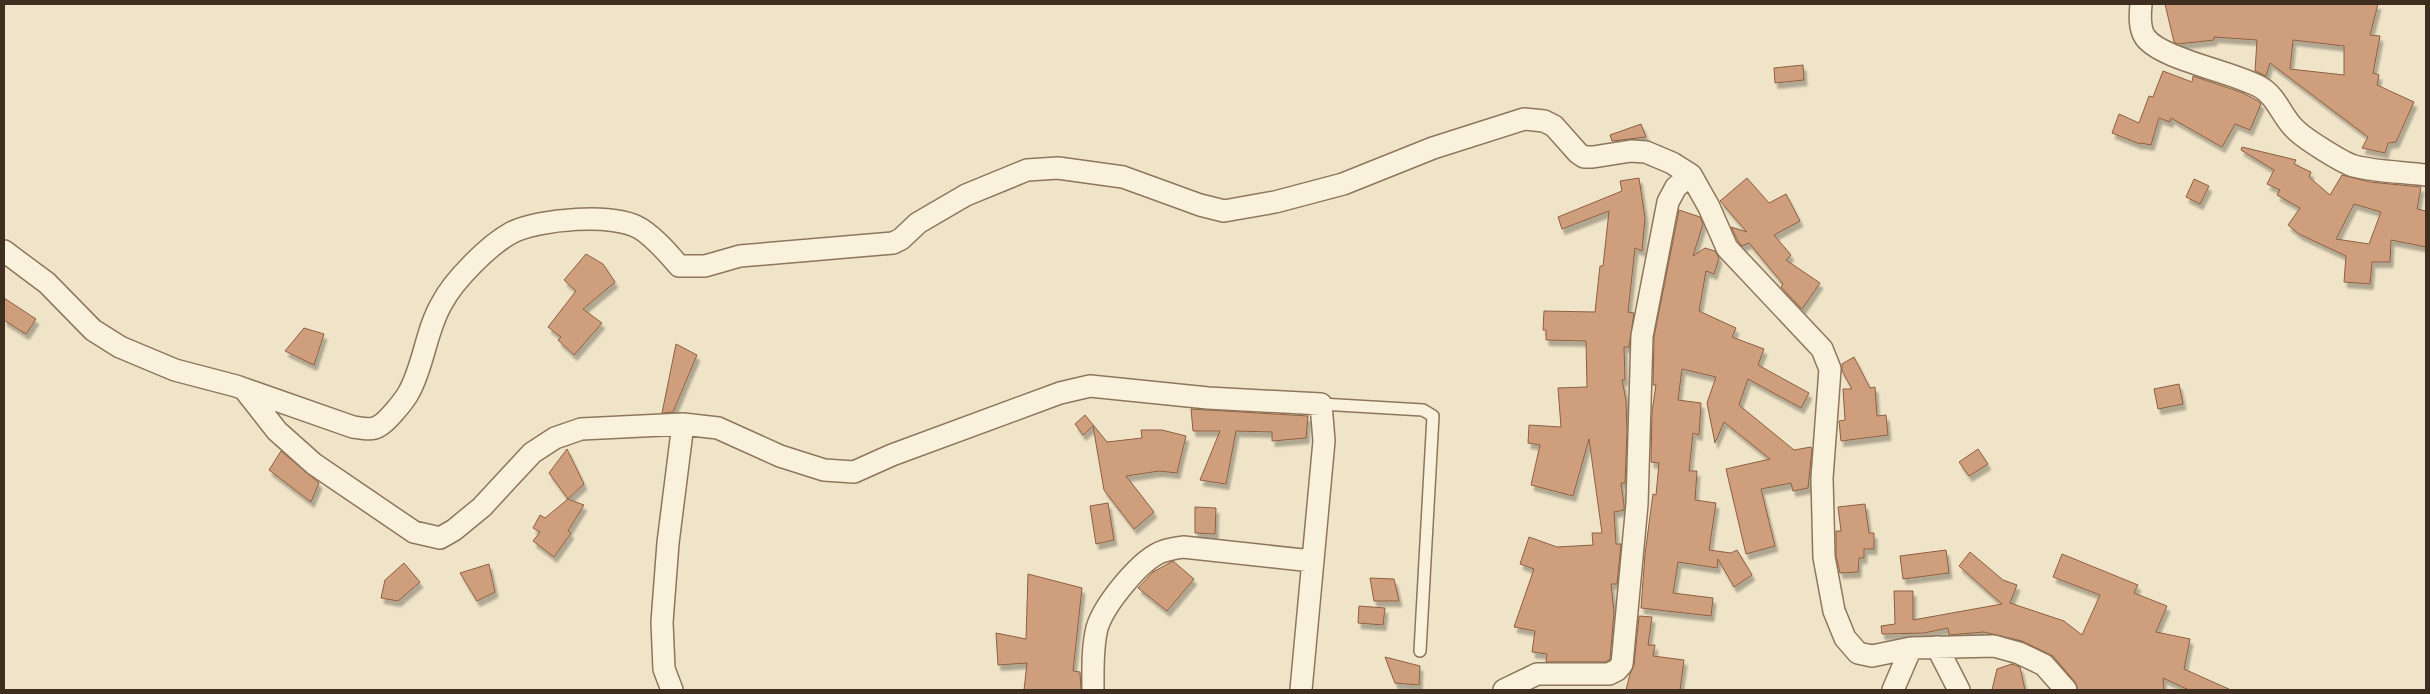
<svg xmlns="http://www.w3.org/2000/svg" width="2430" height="694" font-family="'IBM Plex Serif',serif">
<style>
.building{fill:#cf9f7d;stroke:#8d5f41;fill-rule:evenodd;filter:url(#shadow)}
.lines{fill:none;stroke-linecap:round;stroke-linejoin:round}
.lane-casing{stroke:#8d765c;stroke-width:14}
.street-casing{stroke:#8d765c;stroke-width:24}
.lane{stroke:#faf1dc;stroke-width:11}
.street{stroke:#faf1dc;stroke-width:21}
</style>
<defs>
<filter id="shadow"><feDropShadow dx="3" dy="5.5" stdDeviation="1" flood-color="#0004"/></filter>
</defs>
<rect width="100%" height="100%" fill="#f0e4c8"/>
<path class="building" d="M2165,4H2378L2370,35L2380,36L2373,73L2379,75L2377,85L2414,102L2396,142L2388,143L2385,153L2362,148L2368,137L2270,63L2266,76L2255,71L2257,40L2214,37V40L2178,44L2174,42ZM2293,40L2344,46V75L2290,69Z
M1803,65L1804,80L1775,83L1774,68Z
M2163,71L2192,82L2193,76L2243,93L2258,101L2261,104L2250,130L2235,124L2222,147L2171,118L2170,122L2159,118L2151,145L2141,143L2140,144L2112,133L2119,114L2139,123L2149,96L2153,97Z
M1641,124L1646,137L1612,141L1610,135Z
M2242,147L2296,160L2294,164L2311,172L2309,177L2330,195L2342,175L2370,182L2421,187L2417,209L2426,211V247L2391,240L2390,262H2372L2370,284L2344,282L2346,256L2299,234L2288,225L2300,208L2277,195L2280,190L2267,184L2274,170L2241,150ZM2354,204L2381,212L2369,244L2336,239Z
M1639,178L1645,218L1642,251L1635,248L1628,312L1634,313L1629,347H1624L1625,380H1622L1626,400L1627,432L1625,483H1621L1624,505V510L1614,512L1616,544H1621L1617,584H1611L1614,612L1610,659L1606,662H1546L1547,654L1532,652L1535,631L1514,627L1534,569L1520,564L1529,537L1557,547L1593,545L1592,533H1602L1589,439L1573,496L1531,485L1540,445L1528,443L1529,425L1561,427L1558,388L1587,387L1586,341L1546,340V330H1543L1544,311L1595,312L1600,266H1603L1609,211L1562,229L1558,217L1622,191L1620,181Z
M1747,178L1769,203L1786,194L1800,221L1774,235L1791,255L1786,260L1820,283L1802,309L1781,287L1783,284L1749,243L1742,246L1738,241L1731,227L1747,232L1720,201Z
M2194,179L2209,186L2200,204L2186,197Z
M1679,210L1700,217L1703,224L1693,256L1705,248L1715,251L1719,258L1714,274L1706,271L1699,311L1736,328L1732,337L1764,349L1758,365L1809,393L1801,408L1748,379L1739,405L1794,450L1811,447L1812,449L1808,488L1793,491L1791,483L1761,489L1775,546L1746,554L1726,469L1770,459L1724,422L1715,443L1707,403L1716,377L1682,369L1678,400L1701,403L1699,435L1693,433L1689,471H1697L1695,500L1716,503L1709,550L1731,553L1737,550L1752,575L1734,587L1718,559L1717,568L1678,562L1673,593L1713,598L1711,616L1641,608L1645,554L1653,494L1656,495L1659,463L1651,462L1652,412L1656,385H1653L1654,337Z
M586,254L603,264L615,282L583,309L602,323L574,355L558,340L561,337L548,327L576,291L564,280Z
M4,298L36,319L26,334L4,320Z
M304,328L324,334L314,365L285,351Z
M676,344L697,355L673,412L662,413Z
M1854,357L1870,388L1875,387L1877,416L1886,415L1888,435L1841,441L1839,421L1845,420L1843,389H1852L1842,371V364Z
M2179,384L2183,404L2158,409L2154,389Z
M1191,409L1308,416L1306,438L1272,441V432L1236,431L1226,484L1200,480L1220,431H1193Z
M1085,415L1107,442L1142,438L1141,430H1162L1186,436L1177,473L1159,471L1126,476L1154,512L1134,529L1104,490L1093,426L1083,435L1075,424Z
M567,449L584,484L568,499L549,473Z
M1978,449L1988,464L1969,476L1959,462Z
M281,451L319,483L311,502L269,470Z
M568,499L584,505L568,531L571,533L554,557L533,541L540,532L533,528L540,515L545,518Z
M1108,503L1114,540L1096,544L1090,506Z
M1865,504L1869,533H1874V549H1864V558H1859L1858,572L1840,573L1836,556V531H1841L1838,507Z
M1195,507L1216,508L1215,534L1195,533Z
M1946,550L1949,573L1903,579L1900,556Z
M1970,552L2003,580L2017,585L2010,603L2064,621L2082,635L2100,595L2053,577L2062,554L2138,585L2134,593L2167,606L2156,632L2190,639L2184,669L2231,690H2189L2163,678L2164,690H2078L2075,682L2053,656L2022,641L1984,632L1949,635L1948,628L1924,633L1882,634L1881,626L1895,624L1894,591H1913V620L2002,604L1959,566Z
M1173,561L1194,579L1167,611L1138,588L1153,572Z
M404,563L420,582L398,601L381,598L385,580Z
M489,564L495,592L477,601L460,573Z
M1028,574L1082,588L1073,671L1080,672L1081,690H1024L1027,663L998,665L996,633L1026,639Z
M1370,578L1394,579L1399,601H1374Z
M1359,606L1385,608L1383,625L1358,623Z
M1639,616L1652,617L1648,645H1655L1653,656L1684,660L1680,690H1626L1630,674L1634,665Z
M1385,657L1420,666L1419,685L1395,683Z
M2012,664L2020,667L2025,690H1992L1997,669Z"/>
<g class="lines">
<defs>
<path id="lane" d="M1321,404L1423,410L1433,416L1420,651"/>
<path id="street" d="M2141,4C2140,14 2139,28 2145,37C2160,59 2234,72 2260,87C2277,96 2282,118 2296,130C2305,139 2343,163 2354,166C2377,172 2403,172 2426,175
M4,251L47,283L93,330L120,347L175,370L236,386L353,427C361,428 372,431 379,426C387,422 405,400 409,392C424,365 426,330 442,303C454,280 489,245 511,233C538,219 615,212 641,229C656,239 668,253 679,266H705L740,256L893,243L901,239L918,223L966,195L1027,170L1058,168L1123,177L1200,205L1224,211L1275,202L1343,184L1433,148L1524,119L1544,121L1554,126L1578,153L1584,157H1593L1631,151L1646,152L1672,163L1691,175L1709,207L1727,248L1822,349L1830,369L1822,478L1824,557L1834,611L1845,638L1858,653L1872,656L1911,648L1994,646L2019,653L2044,665L2066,690
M244,389L277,431L314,464L414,532L440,538L454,530L482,507L532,453L555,438L581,429L683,424L718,428L780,456L824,470L854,472L892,455L1060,393L1090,386L1208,398L1321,404L1324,441L1301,690
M1937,647L1959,690
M672,690L664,669L662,622L668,543L683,424
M1093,690C1093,670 1092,649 1097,628C1104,605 1141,558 1164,551C1170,549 1177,548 1183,547L1312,561
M1504,690L1537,674H1609L1617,670L1622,664L1637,504L1642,336L1668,202L1676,187L1691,175
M1893,690L1911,648"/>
</defs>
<use href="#lane" class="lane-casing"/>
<use href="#street" class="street-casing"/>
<use href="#lane" class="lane"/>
<use href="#street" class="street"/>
</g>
<rect width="2430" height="694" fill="none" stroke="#3d2e20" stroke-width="10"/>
</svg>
